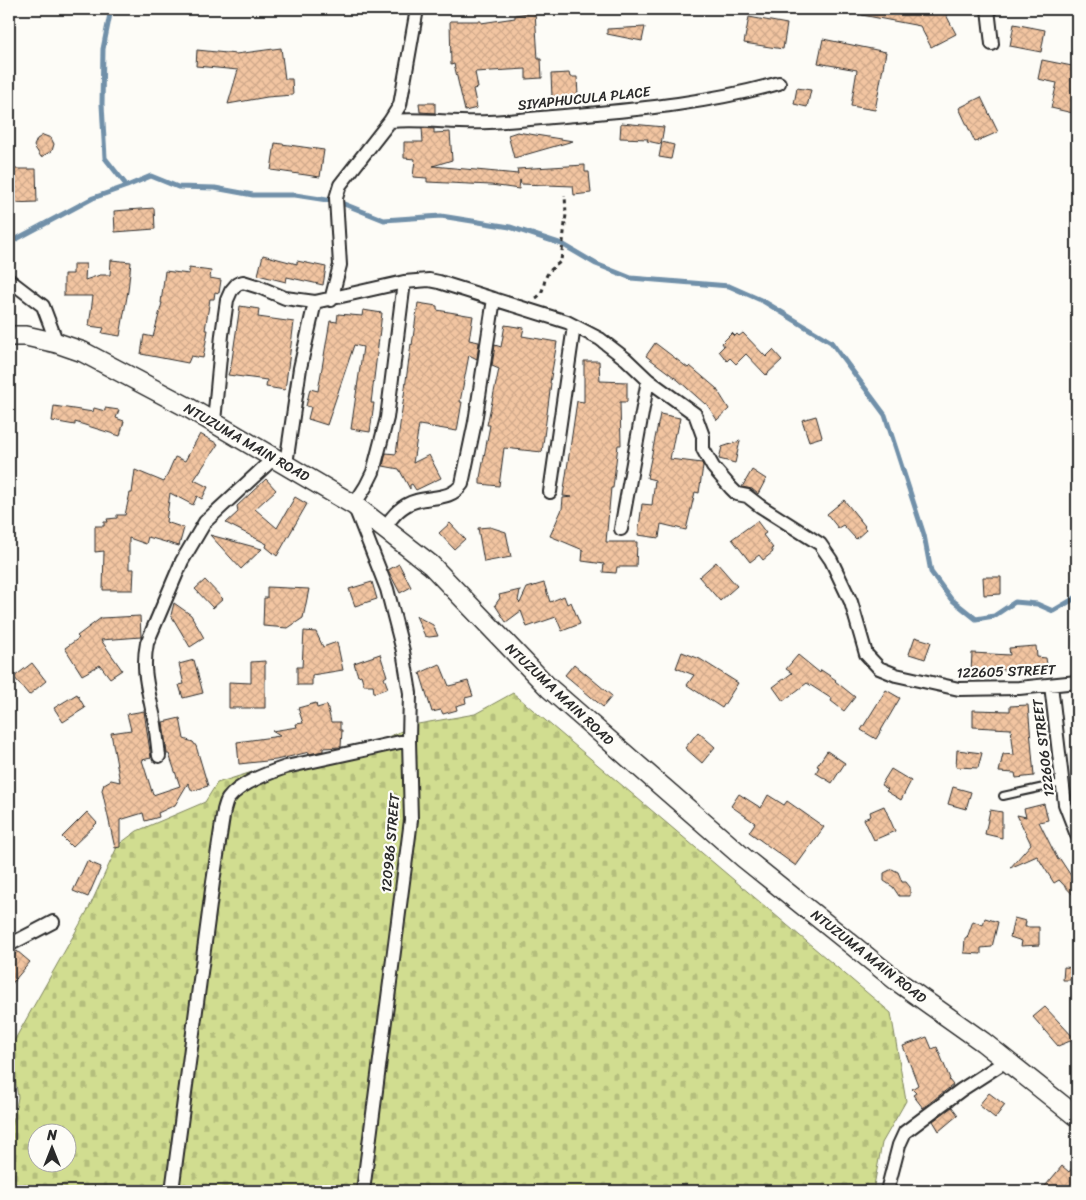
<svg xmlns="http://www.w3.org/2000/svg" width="1086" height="1200" font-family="Sriracha,sans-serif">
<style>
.cemetery{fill:url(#cemetery-stones);stroke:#7e845e;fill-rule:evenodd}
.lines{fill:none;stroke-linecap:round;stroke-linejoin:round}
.stream{stroke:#7190a9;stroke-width:5}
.building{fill:url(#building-cross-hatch);stroke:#2b2b2b}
.service-casing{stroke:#2b2b2b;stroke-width:10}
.minor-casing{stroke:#2b2b2b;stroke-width:16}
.secondary-casing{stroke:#2b2b2b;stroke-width:22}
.path{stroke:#2b2b2b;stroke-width:3;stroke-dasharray:4 4;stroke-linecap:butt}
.service{stroke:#fdfcf7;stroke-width:6}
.minor{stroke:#fdfcf7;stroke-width:12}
.secondary{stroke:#fdfcf7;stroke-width:19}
.labels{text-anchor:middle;stroke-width:4.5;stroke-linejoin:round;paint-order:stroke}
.street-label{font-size:14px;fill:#2b2b2b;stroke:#fdfcf7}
</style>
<defs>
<pattern id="cemetery-stones" width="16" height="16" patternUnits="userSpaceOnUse" patternTransform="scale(1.25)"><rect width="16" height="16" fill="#d1dd90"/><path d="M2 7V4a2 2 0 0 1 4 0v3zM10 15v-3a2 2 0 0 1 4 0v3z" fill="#b4be7c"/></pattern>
<pattern id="building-cross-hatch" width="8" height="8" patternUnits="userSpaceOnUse" patternTransform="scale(1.25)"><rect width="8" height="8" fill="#f2c5a1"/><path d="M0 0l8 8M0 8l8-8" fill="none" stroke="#d0a98b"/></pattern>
</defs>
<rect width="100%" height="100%" fill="#fdfcf7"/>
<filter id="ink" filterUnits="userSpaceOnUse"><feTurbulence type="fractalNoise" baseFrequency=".02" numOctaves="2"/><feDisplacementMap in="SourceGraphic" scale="10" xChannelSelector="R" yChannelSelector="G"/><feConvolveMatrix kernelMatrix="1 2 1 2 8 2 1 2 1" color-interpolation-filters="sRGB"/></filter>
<g filter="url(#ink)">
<path class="cemetery" d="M513,693L891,1013L906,1101L882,1143L873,1191H9V1143L18,1097L10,1048L89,908L118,845L137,831L205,802L217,783L278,764L376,742L418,724L475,714ZM38,1132H68V1162H38Z"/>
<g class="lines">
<path class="stream" d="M111,9L103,49L102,104L105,158L127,186L151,176L178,187L215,188L253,195H295L327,200
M344,204L384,220L441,216L510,227L562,244L596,264L631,278L729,286L763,301L831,342L885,415L924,535L931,572L951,599L976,619L994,616L1015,602L1037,604L1053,611L1077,597
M9,243L93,198L127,186"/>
</g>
<path class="building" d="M863,9H943L956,34L931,47L920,26L862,15Z
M535,12L538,59H541L542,78L526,79V69L475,72L478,88L473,89L477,108L465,111L454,64L451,65L450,21H481V23L515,18V15Z
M749,17L787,24L783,49L744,43Z
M1014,24L1045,30L1041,52L1010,46Z
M645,27L642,41L607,34V29Z
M823,39L886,52L875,110L851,106L857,70L818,63Z
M281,48L285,79H292L293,95L267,97L228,104L238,70L196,66L197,50L236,54Z
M1042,60L1077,67V114L1051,108L1057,83L1038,79Z
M569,73L570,77H577L578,96L552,97L551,74Z
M797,88L811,90L807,107L794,104Z
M981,97L998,132L975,142L959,108Z
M419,103H435V113L420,112Z
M621,123L664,127L661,144L647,141L648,139L620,138Z
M422,128L434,129V133L450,132L452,160L433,166L518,174L517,169L585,165V172H589L591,193L574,195L573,186L521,184L520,180L519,189L491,185L427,182V178L413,177L415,159L404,158V142H423Z
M517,132L573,141L514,158L508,135Z
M43,135L51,138L54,144L52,151L41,157L34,146L37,139Z
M662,142L674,145L671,159L659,157Z
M275,143L324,150L320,177L271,170Z
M10,169H36L37,202L11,203Z
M154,208L155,229L115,232L114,211Z
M263,255L297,264V261L326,267L323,285L287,277L286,282L258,275Z
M111,260L131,262L128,291L120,336L102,333L104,328L89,326L93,296H64V274H73V264H86L85,280L100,275H110Z
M189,268L211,271L210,278L221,280L219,293L215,292L214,299H210L205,330H208L203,358L191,356L188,363L141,354L144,335L153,337L162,303H161L165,271L189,274Z
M418,303L437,306V310L473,316L469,340L479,342L477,359L469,355L460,402H462L457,431L419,425L413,463L429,455L441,478L416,490L412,484L410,485V489L399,469L383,466L386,453L396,454L411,344L412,345Z
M240,306L259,309L258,317L294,322L285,390L266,387L267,380L228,375L231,366Z
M363,310L382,313L371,403H374L370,432L351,429L363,347L354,345L327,425L308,419L311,407L306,406L310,389L318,391L330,321L337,322L338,314L362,316Z
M505,325L524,328L522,336L557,342L550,383H551L542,452L504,448L499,486L480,484V478L490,425H487L499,369L492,366L495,345L501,347Z
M732,333L735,336L737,334L739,336L743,333L766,357L773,350L782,360L766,375L746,354L736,364L730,358L727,361L719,351L724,346L722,343Z
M655,343L688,368L690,366L716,388L729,409L717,420L706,403L705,404L678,380L646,356Z
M584,361H599L600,381L627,382V402H620L621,445H618L613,488H611L606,542H637L636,567H617L616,573L603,572L604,564L582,561L583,550L550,536L562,509L563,498L572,497L563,496L577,401L584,402Z
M54,406L93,412L94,408L105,411V408L119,410L116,418L124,421L120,436L75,422V425L52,421Z
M660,414L680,418L677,433H675L670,459L702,463L703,466L699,493L695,492L686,530L661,524L659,538L638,535L642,504L652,505L655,480L647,478Z
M816,416L822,437L809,441L802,420Z
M200,434L218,444L194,480L208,487L202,499L197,496L193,505L170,493L166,522L184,528L179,546L148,537L146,544L129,538V569H134L133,590H103L104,551L95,552V526H104V522H108L107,519L117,518V515H125L130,493H132L135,470L164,482L175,457L185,461Z
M740,441L735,463L719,459L722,447Z
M752,470L766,479L758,494L752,489L742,487Z
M266,479L276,490L255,509L277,528L295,497L307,504L277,556L266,547L267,544L226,523L238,512L237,506Z
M844,500L865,526L864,527L866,530L856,539L843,525L838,528L827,514Z
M757,521L766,533L763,535L773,548L771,549L773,552L763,560L759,555L750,562L732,539Z
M450,523L465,539L454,549L439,533Z
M490,527L506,532L511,557L484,562L478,528Z
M210,535L262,549L241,569Z
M716,562L737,586L720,601L699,577Z
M399,564L411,587L400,593L388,570Z
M983,577H1001V594L984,595Z
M205,580L223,599L213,608L195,589Z
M372,582L377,599L355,606L349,589Z
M544,583L550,602L564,596L567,604L571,602L580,624L562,631L556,617L527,627L521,611L506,622L495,605L500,598L499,595L520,590L518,601L520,603L527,588Z
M267,587L309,589L303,618L288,628L263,626L264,598H267Z
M174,603L191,615L204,638L190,647L171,615Z
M140,616L141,637L101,640L122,670L110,678L100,665L82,675L65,648L79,638L77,636L101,618Z
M416,616L433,625L438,636L429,637L425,636Z
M304,631L316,632L323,647L337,642L343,670L312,675V685H297V667H302Z
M915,637L931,642L925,659L909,654Z
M1036,646L1037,657L1046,658L1047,665L1038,666V668L997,670V675L971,673L972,653L1010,655L1009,648Z
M682,652L700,659L738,683L722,708L687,685L694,675L676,668Z
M380,654L387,676L384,678L388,688L374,693L373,685H364L361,675L358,676L354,663Z
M798,655L820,673L821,670L836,680L835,681L855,697L844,711L831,701L832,699L807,683L783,701L773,687L792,673L786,669Z
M194,660L203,693L183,698L179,685L184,684L179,664Z
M265,661V708H229V682L251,683V662Z
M32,663L46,681L29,695L14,677Z
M440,664L449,686L468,681L473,696L465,698L466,703L456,706L457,710L443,714L441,710L432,712L420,673Z
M574,664L612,696L603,707L565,675Z
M886,690L900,698L876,739L861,730Z
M77,694L85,708L63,722L54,708Z
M316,703L317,708L327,705L331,722H340V730H342L341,747L323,748V751L309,754V752L276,760L239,764L237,742L280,736L272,731L297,727L296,724L303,723L298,708Z
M1028,705L1034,776L1016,778L1015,773L999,772L1003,754L1014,755L1011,729L973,727V710L1010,711V706Z
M144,711L151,758L142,760L153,795L180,786L169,754H167L163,722L180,718L184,739L193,742L196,746L208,786L192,791L188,783L175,805L158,813L159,817L145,821L143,813L120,820V847L115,848L102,790L104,784L111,780L120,782L111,733L131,730L127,714Z
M698,732L715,747L702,763L685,748Z
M957,750L982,753L978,768L956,767Z
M827,751L845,763L832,783L816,773L819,767L817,766Z
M891,769L911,781L901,800L886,791L888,789L881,785Z
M953,787L971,792L966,809L948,804Z
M739,794L761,808L768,795L784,805L787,801L824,827L796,866L749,832L755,823L731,806Z
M1044,804L1048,820L1039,822L1058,860L1060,859L1077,885V899L1059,880L1054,883L1037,856L1010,868L1031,844L1017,815L1026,817L1024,809Z
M884,806L895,831L874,840L864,819L871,816L870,812Z
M990,810L1002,812V838L985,834Z
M87,812L97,823L72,847L62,837Z
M87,861L101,867L88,897L73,891Z
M892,869L898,872L902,882H906L910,887V896H899L893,887L884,881V873Z
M985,918L998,922L992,947L981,948V954L964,953L965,938H967L973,921L983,925Z
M1014,918L1026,921L1025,927H1039V945L1021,946L1022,941L1010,937Z
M17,951L30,962L9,987V961Z
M1064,967L1076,968V980H1063Z
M1045,1007L1075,1039L1058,1046L1033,1017Z
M927,1037L932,1049L937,1047L950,1079L949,1080L953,1085L923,1108L913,1095L916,1093L912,1089L918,1085L903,1046Z
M989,1093L1005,1105L995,1118L979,1105Z
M952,1107L958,1115L939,1131L933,1121Z
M1077,1162V1191H1041L1062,1166L1069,1172Z"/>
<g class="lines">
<defs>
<path id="service" d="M1003,796L1062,783"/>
<path id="minor" d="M988,9L992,44
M390,121C423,118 456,124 489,122C518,121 547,117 576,115C644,109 713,102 779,83
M9,280L43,306L57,343
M331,300L340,265L336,198L340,185L390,121L400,105L417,9
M214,422L222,335L227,300L231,291L237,284L243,282L259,287L285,298L315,302L404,282L429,280L439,282L567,322L600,339L626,359L648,380L695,414L703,436V449L713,467L731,488L737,494L747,496L760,506L820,544L831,560L851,602L866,654L879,668L896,675L959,689L1019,688L1077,682
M286,464L300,368L315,302
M550,492L574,326
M384,528C393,516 401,505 416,501C433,496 451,500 462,484L475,422L494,299
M621,529L648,380
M1051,685L1065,804L1077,835
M159,756C157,740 156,724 152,709C147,684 142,668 147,643L182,561L205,522L275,457
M9,945L53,922
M172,1191L213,882L224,810C225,807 226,802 228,799C240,783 268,773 286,767L409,740
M363,1191L411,820L409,740L410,693L403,651L387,589L354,505L366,486L373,472L387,418L404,282
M887,1191L899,1145L905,1132L961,1090L1006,1061"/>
<path id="secondary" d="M9,336H26L57,343L83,352L189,408L354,505L431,565L549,688L744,858L897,981L983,1042L1077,1117"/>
</defs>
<use href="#service" class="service-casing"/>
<use href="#minor" class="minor-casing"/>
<use href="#secondary" class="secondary-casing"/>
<path class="path" d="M536,298C546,292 542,280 549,272C552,268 557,265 561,261L566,214L565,195"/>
<use href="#service" class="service"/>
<use href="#minor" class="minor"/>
<use href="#secondary" class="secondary"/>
</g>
</g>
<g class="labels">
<g class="street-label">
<text transform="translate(584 98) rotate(-6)" y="5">SIYAPHUCULA PLACE</text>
<text transform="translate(247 442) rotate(30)" y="5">NTUZUMA MAIN ROAD</text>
<text transform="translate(1006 671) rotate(-2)" y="5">122605 STREET</text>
<text transform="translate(560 694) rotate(43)" y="5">NTUZUMA MAIN ROAD</text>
<text transform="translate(1043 748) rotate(-97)" y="5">122606 STREET</text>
<text transform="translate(390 843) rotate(-85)" y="5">120986 STREET</text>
<text transform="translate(869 956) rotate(38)" y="5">NTUZUMA MAIN ROAD</text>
</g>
</g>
<rect width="1086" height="1200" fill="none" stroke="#fdfcf7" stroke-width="30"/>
<rect x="15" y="15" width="1056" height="1170" fill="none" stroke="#2b2b2b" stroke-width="2" filter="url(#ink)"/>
<g transform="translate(52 1148)"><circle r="24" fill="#fdfcf7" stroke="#a9a8a5"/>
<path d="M0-4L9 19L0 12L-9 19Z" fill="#2b2b2b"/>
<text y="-8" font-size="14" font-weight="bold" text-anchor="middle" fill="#2b2b2b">N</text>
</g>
</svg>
